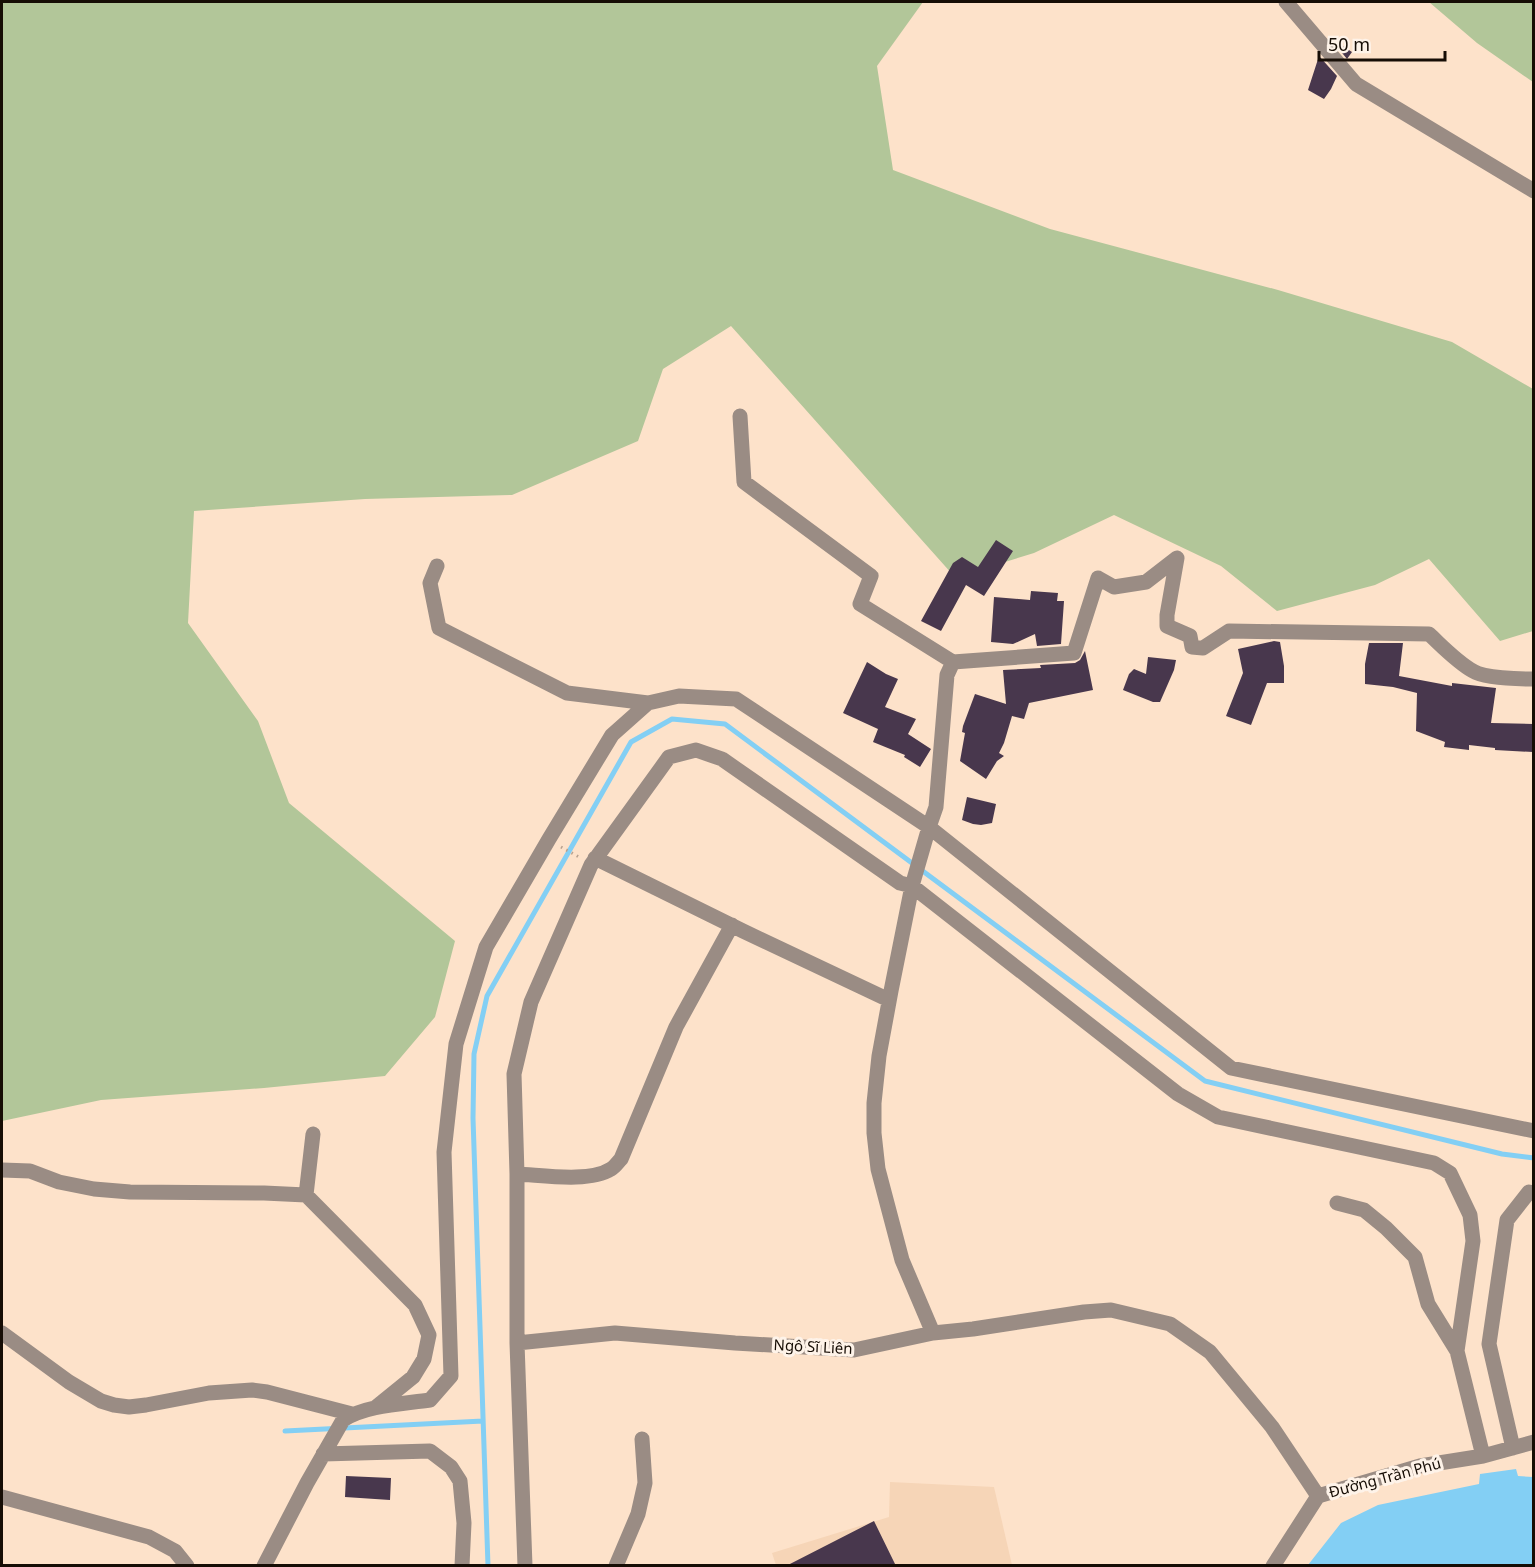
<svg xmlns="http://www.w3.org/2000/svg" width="1535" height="1567" font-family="'Noto Sans',sans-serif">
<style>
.built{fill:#f6d5b7}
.green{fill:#b2c699}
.water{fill:#83cff4}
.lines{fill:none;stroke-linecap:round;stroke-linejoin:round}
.stream{stroke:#83cff4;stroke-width:5}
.building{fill:#48374d}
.path{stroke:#b7a18e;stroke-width:3;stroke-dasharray:1.5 4.5;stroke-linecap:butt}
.minor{stroke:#9a8c84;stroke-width:15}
.labels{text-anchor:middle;stroke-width:6;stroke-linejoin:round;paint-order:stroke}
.street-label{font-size:15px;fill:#160d05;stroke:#fef3e9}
</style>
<rect width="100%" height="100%" fill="#fde2ca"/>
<path class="built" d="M890,1482L994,1487L1012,1565H776L772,1553L889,1517Z"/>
<path class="green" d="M2,2H923L877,66L893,170L1050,229L1278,290L1452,342L1533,389V631L1500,641L1429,559L1375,585L1277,611L1221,566L1114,515L1034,553L1005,562L961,584L731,326L663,369L638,441L512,495L365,499L194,511L188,623L258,721L289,803L455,941L435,1017L385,1076L264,1088L101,1100L2,1121Z
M1429,2H1533V82L1477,43Z"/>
<path class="water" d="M1516,1469L1518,1476L1533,1477V1565H1308L1341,1523L1378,1505L1479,1484L1480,1474Z"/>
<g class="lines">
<path class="stream" d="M285,1431L483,1421
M488,1566L473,1118L474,1054L487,996L631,742L672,719L725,724L1205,1081L1502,1154L1534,1158"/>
</g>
<path class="building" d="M1330,38L1352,52L1347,59Z
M1319,56L1337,76L1331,89L1324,99L1308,90Z
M996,540L1013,551L984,596L966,585L941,631L921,621L953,563L962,557L978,567Z
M1031,591L1058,593L1057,601H1064L1061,644L1037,646L1035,634L1013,644L991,642L994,597L1030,600Z
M1274,641L1280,642L1284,666V683H1267L1251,725L1226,716L1243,673L1238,649Z
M1369,643H1403L1399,676L1452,686V683L1496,688L1491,723L1533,724V752L1495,750V748L1469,745V750L1444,747L1445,742L1416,731L1417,693L1393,687L1365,684V664Z
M1085,651L1093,690L1029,703L1024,719L1012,716L1004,743L999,753L1004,756L997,761L986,779L960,761L965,733L962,732L963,726L975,694L1006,704L1003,670L1041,668L1040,665L1075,663L1080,660Z
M1148,657L1176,660L1174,670L1160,702H1153L1123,690L1129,674L1134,669L1146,674Z
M867,662L886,674L898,679L885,707L916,719L908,734L931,749L920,767L904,757L905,755L873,742L878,729L843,713Z
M967,797L996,804L992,823L981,825L973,824L962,820Z
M346,1476L391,1478L390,1500L345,1497Z
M874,1521L896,1566H786Z"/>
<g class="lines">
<path class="path" d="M561,847L579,857"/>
<path class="minor" d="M1286,2L1356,84L1534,191
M740,416L744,482L871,576L860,604L953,662
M437,566L430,583L439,628L567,693L648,703
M595,858L743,931L889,1000
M2,1170L30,1171L59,1182L94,1189L130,1192L264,1193L306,1195L415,1305L429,1335L424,1359L413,1377L376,1407
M517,1174C542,1175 589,1183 611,1169C615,1167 618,1162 621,1159L676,1027L732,925
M306,1195L313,1134
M1337,1203L1364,1210L1386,1228L1415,1257L1428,1304L1457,1351L1483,1456
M2,1333L69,1382L101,1401L114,1405L129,1407L146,1405L209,1393L252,1390L267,1392L352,1414
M933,1333L902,1260L878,1169L874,1133V1103L879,1056L891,991L912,886L929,827L936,807L947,675L953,662L1074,653L1098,578L1114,587L1146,582L1177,558L1167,615V626L1190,636L1192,647L1203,648L1229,631L1429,634C1443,647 1457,662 1473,671C1484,678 1519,679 1534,679
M517,1343V1174L514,1074L531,1002L591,865L669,757L696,750L722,759L900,883L912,886L1178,1094L1218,1117L1434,1163L1450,1173L1470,1215L1473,1241L1457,1351
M1513,1448L1489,1344L1507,1220L1529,1192L1534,1193
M323,1454L430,1451L451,1467L460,1481L464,1523L462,1566
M2,1497L149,1537L175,1551L187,1566
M264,1566L307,1483L343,1420C366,1405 403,1404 430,1400L451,1376L444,1152L456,1044L486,947L549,839L612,735L648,703L679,696L736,699L929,827L1231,1068L1534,1131
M525,1566L517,1343L615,1333L735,1343L854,1350L933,1333L973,1329L1084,1312L1111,1310L1170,1324L1210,1352L1272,1427L1318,1496
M616,1566L638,1514L645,1483L642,1439
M1273,1566L1318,1496L1420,1466L1483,1456L1534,1442"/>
</g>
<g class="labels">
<g class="street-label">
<text transform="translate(813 1347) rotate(3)" y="5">Ngô Sĩ Liên</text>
<text transform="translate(1385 1478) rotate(-15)" y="5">Đường Trần Phú</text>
</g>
</g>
<rect width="1535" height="1567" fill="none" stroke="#160d05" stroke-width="6"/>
<path d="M1319 51v9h126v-9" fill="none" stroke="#160d05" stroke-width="3"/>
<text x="1328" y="51" font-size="18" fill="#160d05" stroke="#fef3e9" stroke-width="4.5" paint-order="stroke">50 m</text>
</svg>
